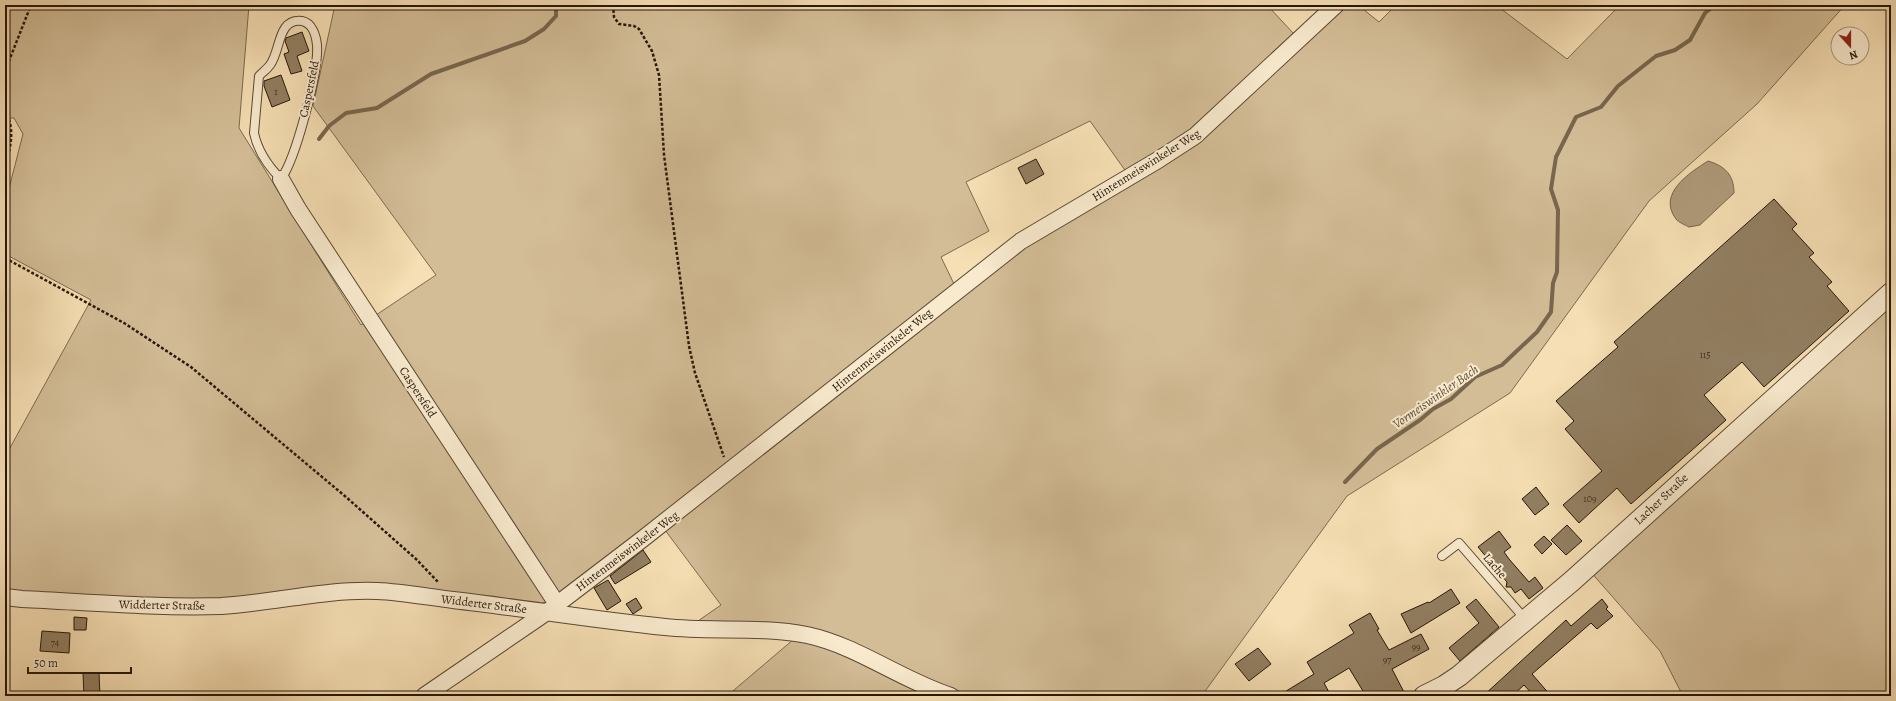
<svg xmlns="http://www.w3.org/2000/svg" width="1896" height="701" font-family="Alegreya,serif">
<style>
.green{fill:#d3bd97;stroke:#7c6a50}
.water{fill:#af9b7a;stroke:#78664d}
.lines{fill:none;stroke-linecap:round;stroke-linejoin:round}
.stream{stroke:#78664d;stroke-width:4}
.building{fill:#927f62;stroke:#261609}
.service-casing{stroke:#5a4834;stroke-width:10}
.minor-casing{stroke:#5a4834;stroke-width:18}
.tertiary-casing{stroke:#5a4834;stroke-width:22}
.path{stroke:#261609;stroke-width:2.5;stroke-dasharray:3 2;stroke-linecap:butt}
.service{stroke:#f9eace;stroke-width:8}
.minor{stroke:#f9eace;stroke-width:16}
.tertiary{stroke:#f9eace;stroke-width:20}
.labels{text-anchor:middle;stroke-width:4;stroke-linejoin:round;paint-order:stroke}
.number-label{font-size:10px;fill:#41301f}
.street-label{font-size:12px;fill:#261609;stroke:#f9eace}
.water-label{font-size:13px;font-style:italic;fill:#5d4b36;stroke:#f9eace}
</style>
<rect width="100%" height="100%" fill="#f6dfb4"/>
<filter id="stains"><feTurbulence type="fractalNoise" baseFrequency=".005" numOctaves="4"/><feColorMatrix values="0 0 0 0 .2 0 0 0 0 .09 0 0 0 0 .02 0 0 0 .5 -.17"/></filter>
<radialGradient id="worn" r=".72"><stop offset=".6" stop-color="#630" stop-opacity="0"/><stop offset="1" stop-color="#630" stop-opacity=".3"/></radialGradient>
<path class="green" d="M5,5H249L239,128L361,325L436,275L313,106L335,5H1267L1294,34L1214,114L1127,173L1090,121L966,182L989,231L941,257L955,286L554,598L538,605L374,587L223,601L113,599L5,591V457L91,300L5,254V204L23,134L14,118H5Z
M1343,5H1358L1379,22L1396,5H1496L1567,59L1620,5H1845L1757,104L1649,201L1510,393L1347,496L1203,694H973L948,689L841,639L695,623L721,605L665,530L1008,255L1190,146Z
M1891,301V696H1683L1660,651L1589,570Z
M794,639L824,645L932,696H727Z"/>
<path class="water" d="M1708,161C1725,166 1734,175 1734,193L1700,225L1689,227C1685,225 1678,222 1676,219C1657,194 1689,173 1708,161Z"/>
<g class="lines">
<path class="stream" d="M319,139L329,126L346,113L377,108L431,74L525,41L544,29L556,16V5
M1345,482L1377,449L1420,420L1433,409L1451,399L1475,377L1502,365L1537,332L1551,312L1553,283L1557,272L1558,210L1551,189L1556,157L1576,117L1601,107L1618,86L1656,56L1675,50L1690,40L1705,13L1715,5"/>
</g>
<path class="building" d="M302,32L309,51L297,56L302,71L291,74L284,54L289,52L285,41L286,38Z
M281,75L290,100L272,107L264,86V81Z
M1036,159L1044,174L1026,184L1018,168Z
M1774,199L1797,224L1792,229L1814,253L1809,257L1832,282L1827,286L1849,311L1764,387L1742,362L1704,395L1726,420L1631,504L1617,488L1579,523L1563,505L1602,471L1565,429L1574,421L1556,401L1618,347L1614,342Z
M1536,487L1549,504L1535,515L1522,499Z
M1567,525L1582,541L1566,555L1551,540Z
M1499,531L1511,547L1504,552L1509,559L1529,582L1535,577L1543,588L1529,599L1521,589L1515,593L1511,587H1506L1507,582L1478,547Z
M1544,536L1552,544L1542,554L1534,545Z
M643,550L651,562L615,584L610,576Z
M608,580L621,601L607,610L594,588Z
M1451,589L1460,603L1411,633L1401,614L1428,602L1429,603Z
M636,598L642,608L633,614L626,604Z
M1476,599L1499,627L1460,661L1449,648L1479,623L1466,607Z
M1602,599L1608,607L1606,609L1613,616L1597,629L1591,623L1532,674L1551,696H1534L1524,685L1512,696H1483L1566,620L1571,626Z
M1370,613L1379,629L1377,630L1389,650L1421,634L1429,649L1392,669L1406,696H1366L1349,668L1324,683L1331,696H1278L1314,674L1307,662L1354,633L1349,625Z
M74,617L87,618L86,630H74Z
M42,631L70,633L69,653L40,651Z
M1258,648L1271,664L1249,681L1235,664Z
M83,673H99L100,696H84Z"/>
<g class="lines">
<defs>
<path id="service" d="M302,21C312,23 316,35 317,45C319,71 296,158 281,179C268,166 258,152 254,133L259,76C263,72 267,69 270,65C281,51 277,18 302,21Z
M1442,556L1459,543L1526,620"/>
<path id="minor" d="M281,179L298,209L557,604
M5,597L22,599C88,602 155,608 221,606C273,603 325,589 377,591C402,592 428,597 453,600C523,608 594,620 665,627C711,632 760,626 807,635C858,646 901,680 951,696
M424,696L547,612L640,541L1021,241L1158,160L1195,136L1336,5"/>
<path id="tertiary" d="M1424,696L1444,686L1459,676L1572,581L1891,293"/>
</defs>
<use href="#service" class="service-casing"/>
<use href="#minor" class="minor-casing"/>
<use href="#tertiary" class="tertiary-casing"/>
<path class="path" d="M613,5L614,17L619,24L634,26L639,29L652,51L659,75L664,155L689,346L695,373L724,457
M5,71L31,5
M5,110C16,131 10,146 5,169
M5,258L124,323L191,367L346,497L416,559L439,583"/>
<use href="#service" class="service"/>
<use href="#minor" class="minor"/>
<use href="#tertiary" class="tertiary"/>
</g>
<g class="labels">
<g class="number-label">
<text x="276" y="95">1</text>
<text x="1705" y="358">115</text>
<text x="1590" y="502">109</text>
<text x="55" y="646">74</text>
<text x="1416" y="650">99</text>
<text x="1387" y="663">97</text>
</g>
<g class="street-label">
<text transform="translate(309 89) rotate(-78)" y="4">Caspersfeld</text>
<text transform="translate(1146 165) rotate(-32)" y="4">Hintenmeiswinkeler Weg</text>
<text transform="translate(882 350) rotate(-39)" y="4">Hintenmeiswinkeler Weg</text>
<text transform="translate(418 392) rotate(57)" y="4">Caspersfeld</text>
<text transform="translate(1661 499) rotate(-43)" y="4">Lacher Straße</text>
<text transform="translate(627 551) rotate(-37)" y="4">Hintenmeiswinkeler Weg</text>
<text transform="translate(1495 566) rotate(49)" y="4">Lache</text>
<text transform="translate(484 604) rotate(7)" y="4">Widderter Straße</text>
<text transform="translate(162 605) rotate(1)" y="4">Widderter Straße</text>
</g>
<g class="water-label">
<text transform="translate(1435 396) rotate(-35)" y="5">Vormeiswinkler Bach</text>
</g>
</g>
<rect width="1896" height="701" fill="none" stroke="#f6dfb4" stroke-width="20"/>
<rect x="6" y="6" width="1884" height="689" fill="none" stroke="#261609" stroke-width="2"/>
<rect x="10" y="10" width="1876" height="681" fill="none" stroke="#261609"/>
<g transform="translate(1850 46) rotate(159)"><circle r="19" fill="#f9eace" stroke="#a5957f"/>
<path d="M0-3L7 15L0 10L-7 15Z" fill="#8f2418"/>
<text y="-6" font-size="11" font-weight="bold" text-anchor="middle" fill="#261609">N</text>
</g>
<path d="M28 667v6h103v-6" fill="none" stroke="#261609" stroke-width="2"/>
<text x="34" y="667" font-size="12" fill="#261609" stroke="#f9eace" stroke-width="3" paint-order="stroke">50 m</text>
<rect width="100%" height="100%" filter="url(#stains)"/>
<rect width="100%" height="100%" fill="url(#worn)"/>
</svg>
